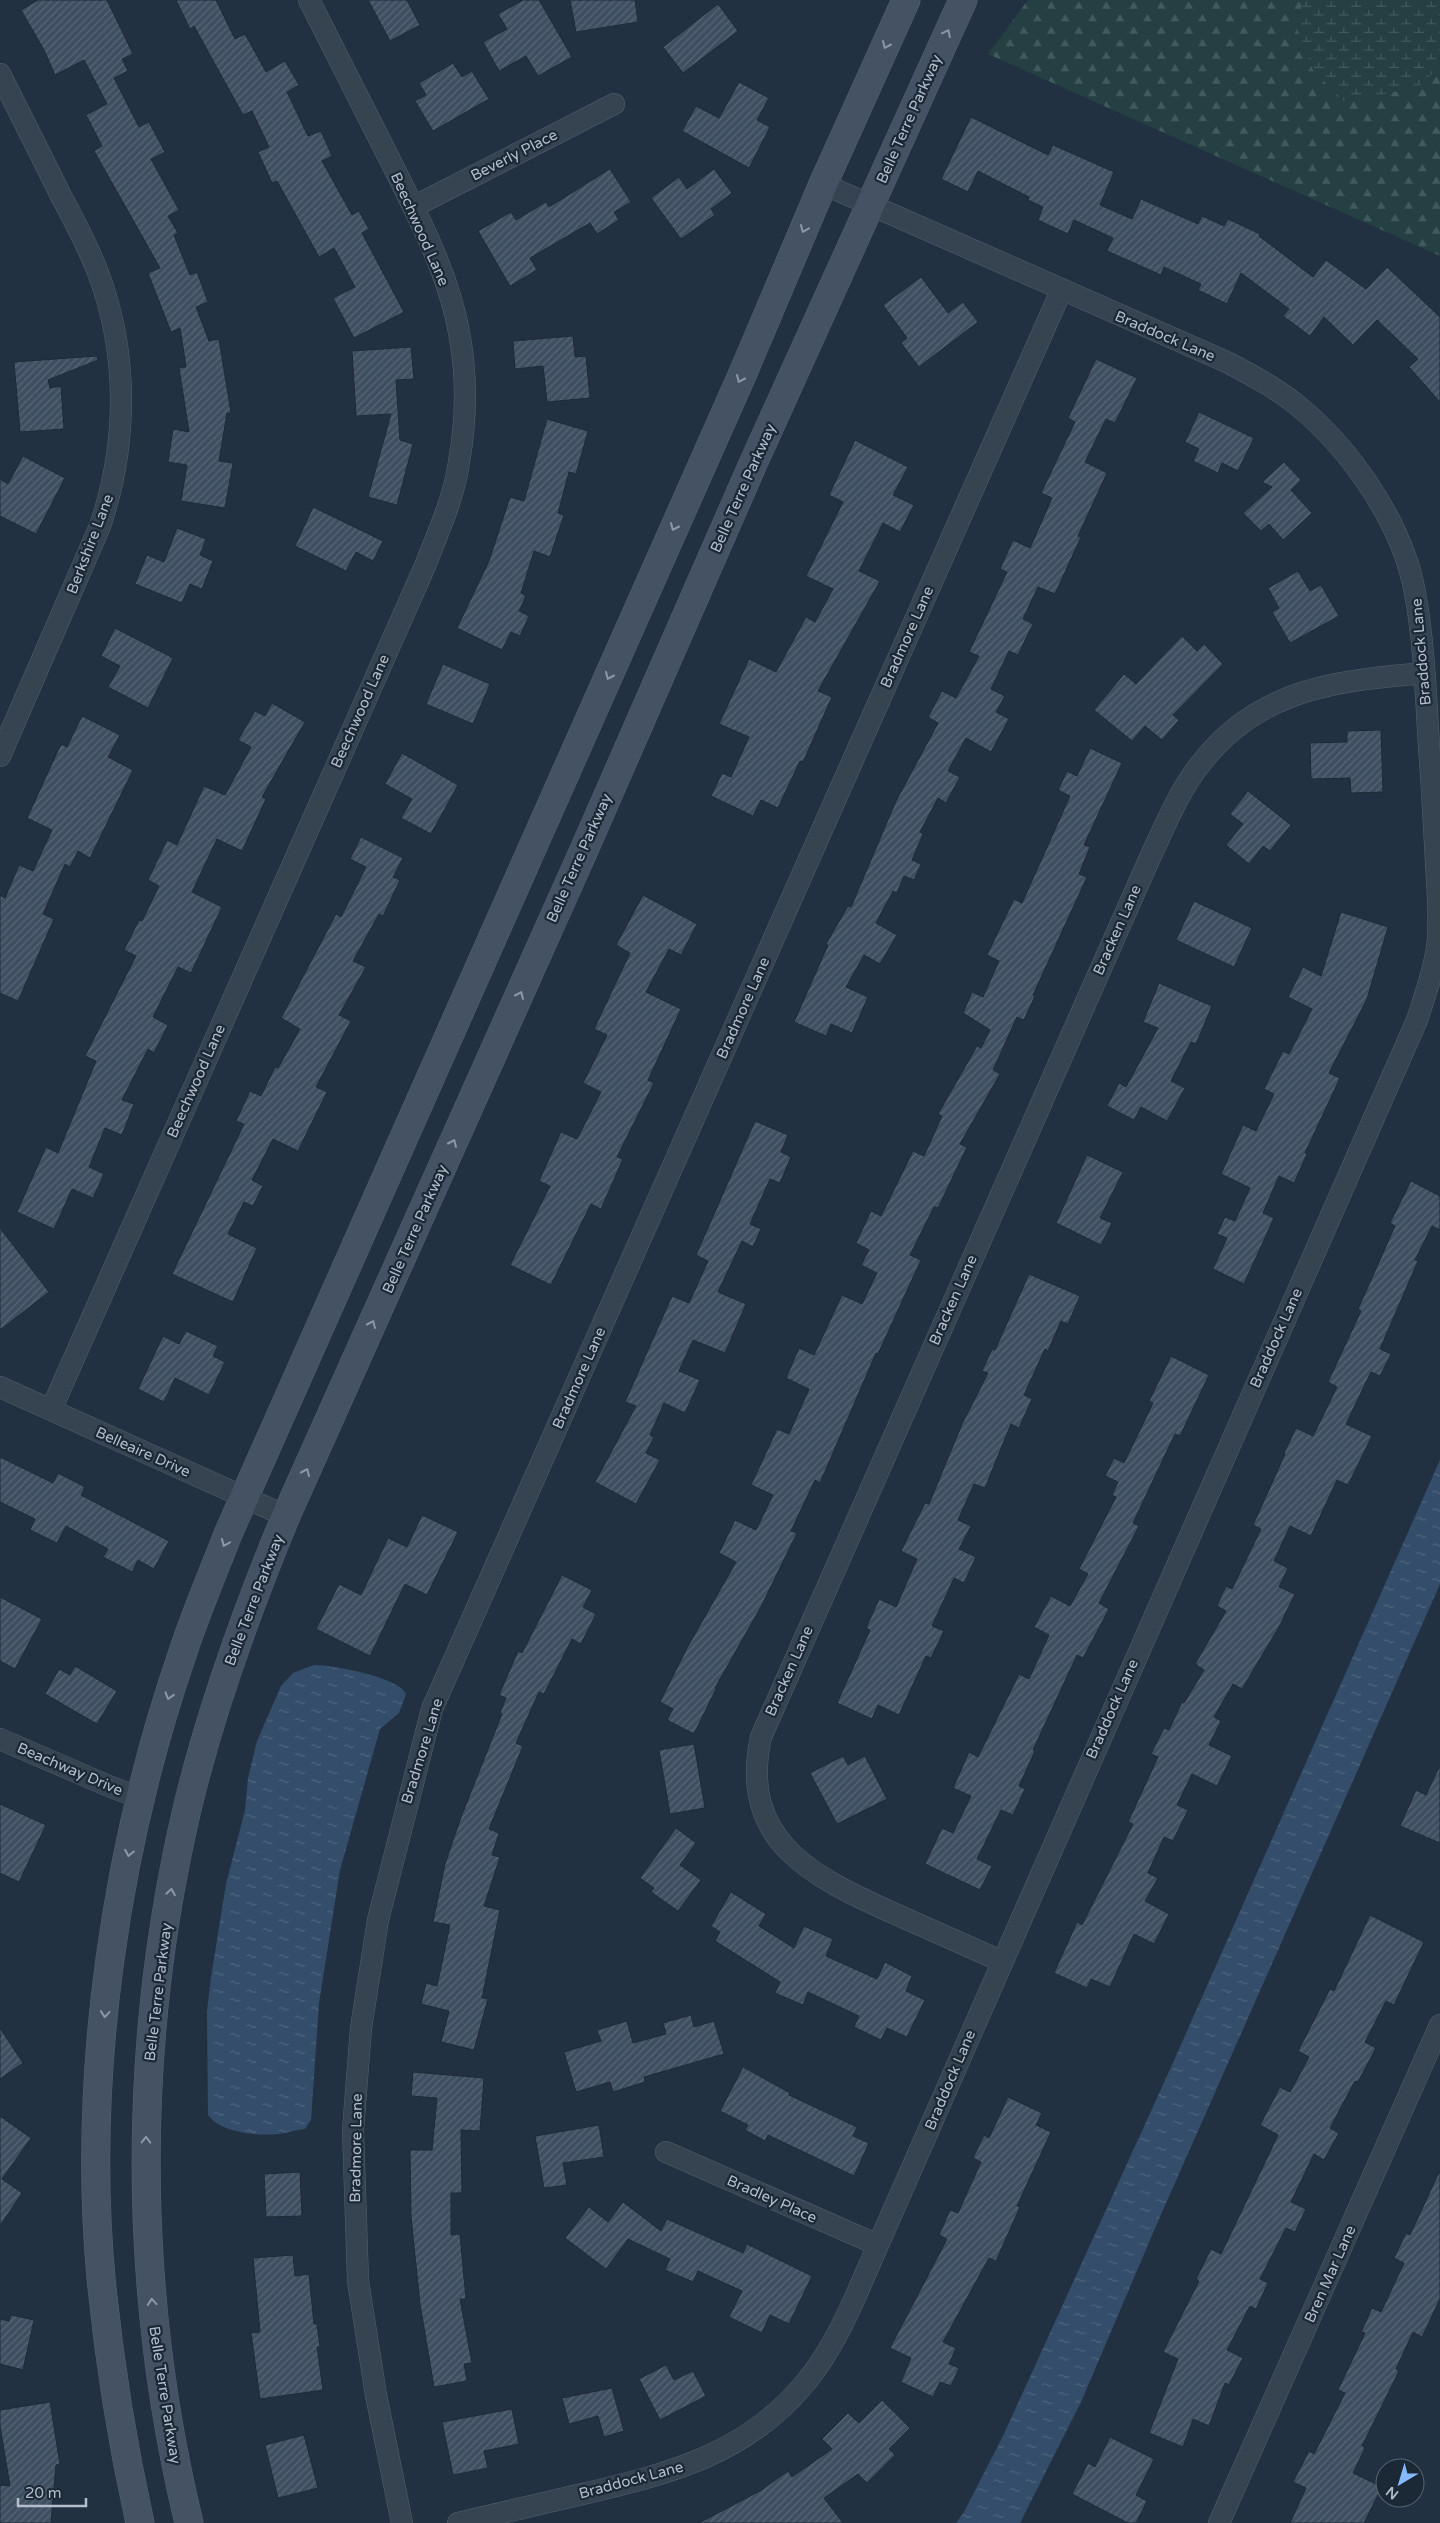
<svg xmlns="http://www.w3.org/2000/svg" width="1440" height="2523" font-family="'Varela Round',sans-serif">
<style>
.forest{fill:url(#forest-firs)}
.wetland{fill:url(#wetland-marsh)}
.water{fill:url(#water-ripples)}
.building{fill:url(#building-hatch);stroke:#1d2a38}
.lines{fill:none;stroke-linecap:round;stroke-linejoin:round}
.minor-casing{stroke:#54606e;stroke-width:22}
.secondary-casing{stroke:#54606e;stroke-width:29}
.minor{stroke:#364351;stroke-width:21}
.secondary{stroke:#445264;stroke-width:28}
.oneway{stroke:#8c98a7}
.labels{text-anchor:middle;stroke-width:4.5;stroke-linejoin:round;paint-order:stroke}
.street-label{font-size:15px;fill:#b3bdcb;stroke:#1b2836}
</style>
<defs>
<pattern id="forest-firs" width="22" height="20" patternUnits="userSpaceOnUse" patternTransform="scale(1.25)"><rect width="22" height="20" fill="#244042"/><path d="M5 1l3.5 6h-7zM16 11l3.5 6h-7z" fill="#415a5c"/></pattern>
<pattern id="wetland-marsh" width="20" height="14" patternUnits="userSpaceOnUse" patternTransform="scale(1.25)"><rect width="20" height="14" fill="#244042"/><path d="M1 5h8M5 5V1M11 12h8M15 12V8" fill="none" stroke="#415a5c"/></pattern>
<pattern id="water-ripples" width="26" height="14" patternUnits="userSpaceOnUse" patternTransform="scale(1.25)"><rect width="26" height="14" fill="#344d6a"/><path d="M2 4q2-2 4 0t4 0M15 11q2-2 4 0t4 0" fill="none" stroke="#4f657e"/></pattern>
<pattern id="building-hatch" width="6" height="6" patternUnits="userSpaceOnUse" patternTransform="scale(1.25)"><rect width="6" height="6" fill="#3e4f61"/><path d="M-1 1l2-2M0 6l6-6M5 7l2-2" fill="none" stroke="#586676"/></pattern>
</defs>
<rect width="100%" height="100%" fill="#223141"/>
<path class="forest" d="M1028,0H1303L1297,28L1313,70L1344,101L1378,96L1424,84L1440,63V256L988,54Z"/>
<path class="wetland" d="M1303,0H1440V63L1424,84L1378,96L1344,101L1313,70L1297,28Z"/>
<path class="water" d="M1440,1460V1584L1159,2219L1081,2402L1020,2523H956L964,2512L1003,2436L1172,2065Z
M314,1665C332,1665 399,1677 406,1694L399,1713L380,1729L340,1870L319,2003L311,2120L305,2129C296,2130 287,2133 278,2134C258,2136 221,2133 208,2115L207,2011L211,1977L226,1884L245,1810L248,1778L257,1741L281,1686L293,1673Z"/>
<path class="building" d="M38,0H107L133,54L122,59L128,71L114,78L139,127L149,122L165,152L151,159L179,210L168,216L178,233L174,235L190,275L197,272L208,302L196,307L209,341L219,339L231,413H227L219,461L233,463L225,508L181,501L187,465L168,462L173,429L189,432L179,368L186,367L180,328L171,332L148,273L160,268L94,151L102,146L86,115L107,104L84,60L55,75L44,50L21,10Z
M176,0H216L235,39L245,34L266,72L285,61L299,85L287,92L308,136L321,131L332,156L322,161L352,215L359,211L369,229L362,233L404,312L354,338L333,298L355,287L334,248L319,257L277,181L272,183L258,152L269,147L252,111L243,115L194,26L190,29Z
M368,0H407L420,25L390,41Z
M523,0H539L572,57L538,76L526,56L499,71L483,42L507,29L498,14Z
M570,0H635L638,22L576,32Z
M718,4L738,31L683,73L663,47Z
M453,63L462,77L472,71L489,99L433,131L415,101L426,95L419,83Z
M739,82L769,98L757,120L770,127L749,168L682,131L696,106L719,118Z
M971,117L1048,155L1053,145L1114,172L1100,205L1132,219L1141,199L1198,224L1202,216L1224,226L1228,219L1260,234L1259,236L1313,277L1326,260L1366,289L1387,267L1440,317V402L1409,367L1418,359L1377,320L1353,345L1324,317L1310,336L1283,316L1289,309L1241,273L1227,304L1198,290L1201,284L1164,267L1161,275L1107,251L1113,238L1074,220L1068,234L1038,220L1043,207L1028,200L1029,197L978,171L968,192L941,179Z
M610,169L631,202L614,212L619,220L597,234L590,223L530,258L537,270L510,286L478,231L511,212L516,220L546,202L549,207Z
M714,169L732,193L711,209L715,215L681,239L651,198L679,177L687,189Z
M921,277L948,313L963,302L978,322L919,367L901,343L907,338L883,305Z
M573,336L575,357L586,356L590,398L547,402L543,366L515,369L513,341Z
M411,347L414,379L396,380L400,440L413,444L397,505L368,497L391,414L356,416L352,351Z
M97,356L98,360L48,380L50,388L61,386L64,429L20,432L14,362Z
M1096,359L1137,378L1115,423L1106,419L1085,462L1107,473L1078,536L1081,537L1055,594L1038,587L1023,619L1033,624L1018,655L1009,651L991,689L1005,696L996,712L1009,719L991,752L966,738L948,771L960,777L946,803L938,798L920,832L923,834L912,860L921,864L914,880L904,876L897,893L893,891L876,923L897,935L880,964L864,955L846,987L868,997L852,1033L831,1024L826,1036L794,1022L828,945L826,944L848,906L851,907L896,801L938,723L928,717L942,691L956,698L979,656L969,652L1007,572L1000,569L1013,540L1030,548L1052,498L1041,493L1075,422L1068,418Z
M1199,412L1254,438L1238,471L1222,463L1218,473L1193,461L1199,449L1185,442Z
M547,419L588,431L576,474L569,472L558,513L564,515L550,557L534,551L521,593L526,596L519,611L529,616L520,636L511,632L502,650L457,628L489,561L510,497L524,501Z
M855,440L908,467L893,495L914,505L900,532L883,523L859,571L880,581L818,691L832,697L803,762L800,761L778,808L761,800L753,816L711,796L722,773L731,777L749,737L719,724L749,659L776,672L806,617L815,622L833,589L806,576L843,502L829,495Z
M23,456L65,478L36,534L0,516V479L8,484Z
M1284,462L1301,480L1291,490L1312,513L1283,540L1269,524L1261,531L1243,513L1272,487L1262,482Z
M313,507L383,541L373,561L356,552L346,571L295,546Z
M177,528L206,539L200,555L213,561L202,589L190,584L182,603L135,584L147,555L164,562Z
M1298,571L1310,591L1321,585L1339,616L1290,643L1272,612L1279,608L1268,588Z
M115,628L173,658L148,708L108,687L120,666L101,656Z
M1182,636L1197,651L1204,644L1223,664L1173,715L1179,720L1162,740L1145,726L1132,741L1094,710L1124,674L1136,684Z
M443,664L490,684L473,724L426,704Z
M272,703L305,722L262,797L266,799L242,851L217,839L192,892L222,907L191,973L178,967L153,1017L168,1025L154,1053L148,1049L122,1100L134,1104L122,1135L105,1128L89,1167L104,1174L93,1198L72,1189L54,1229L17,1212L46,1147L58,1153L96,1061L85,1056L136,956L124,950L139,920L142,921L159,886L148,880L167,840L177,845L204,786L225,795L251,747L238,740L255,711L265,716Z
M82,716L120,735L108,757L133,770L90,858L78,851L70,867L65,864L43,914L54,919L18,1001L0,993V895L5,898L19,865L33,871L52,830L27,818L61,744L67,747Z
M1381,730L1383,792L1351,793L1350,778L1311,779L1310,743L1347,742V731Z
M1090,748L1122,763L1084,845L1090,847L1079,874L1087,877L1033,995L1035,996L1024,1020L1017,1017L993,1070L1000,1074L960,1144L967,1147L938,1208L934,1207L910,1255L921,1260L878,1354L876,1353L820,1483L815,1480L791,1531L797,1533L762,1605L715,1688L716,1689L694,1734L667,1720L673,1709L660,1702L688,1646L736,1562L719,1553L735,1520L756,1530L773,1495L751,1485L777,1429L789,1434L809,1389L786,1378L799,1348L814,1355L842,1295L862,1304L877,1273L861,1265L869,1250L856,1243L871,1211L881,1216L913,1151L924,1156L942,1116L938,1114L977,1046L981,1048L990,1030L963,1013L972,992L983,997L999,961L987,955L1014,899L1022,903L1070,796L1058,790L1067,771L1077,776Z
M402,753L458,785L431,834L401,818L412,799L385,784Z
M1248,791L1291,825L1270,851L1263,846L1249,864L1226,845L1243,824L1230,814Z
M361,837L403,858L393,877L400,880L383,916L379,914L353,961L366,967L339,1015L351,1021L316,1087L327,1092L298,1151L273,1139L252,1180L263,1186L253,1206L244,1202L228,1234L257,1248L233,1302L172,1274L244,1124L236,1121L250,1091L261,1096L275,1067L278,1068L300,1029L281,1018L336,914L341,917L366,867L350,859Z
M643,895L697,924L681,955L669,949L646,992L681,1009L648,1080L654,1083L617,1157L623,1159L601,1209L591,1204L551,1285L510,1265L550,1186L539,1181L561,1132L577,1139L601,1092L583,1083L607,1035L594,1029L630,953L616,945Z
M1194,901L1252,928L1234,967L1176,940Z
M1341,912L1388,927L1367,999L1329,1073L1340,1078L1305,1153L1307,1154L1294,1183L1279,1176L1263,1213L1274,1218L1244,1284L1213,1269L1227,1238L1217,1234L1225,1217L1235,1221L1250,1188L1221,1174L1243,1125L1256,1131L1274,1094L1264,1089L1283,1051L1289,1054L1312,1009L1288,997L1303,967L1321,976Z
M1159,983L1212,1006L1196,1044L1191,1042L1171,1081L1185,1088L1167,1121L1141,1107L1134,1120L1107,1106L1119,1083L1126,1087L1158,1028L1143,1022Z
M755,1121L788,1135L781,1152L791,1157L780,1183L770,1179L750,1224L761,1229L753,1247L742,1241L718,1292L746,1304L725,1353L693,1340L679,1371L700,1380L685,1413L664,1403L650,1435L654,1437L646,1453L660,1460L636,1504L595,1482L636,1406L625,1402L672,1296L689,1303L708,1261L696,1255Z
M1087,1155L1123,1172L1100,1218L1112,1223L1101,1245L1056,1223Z
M1411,1181L1440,1196V1230L1432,1226L1415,1260L1418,1261L1380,1349L1391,1354L1380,1376L1371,1372L1346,1424L1372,1436L1348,1485L1337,1480L1311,1536L1290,1526L1274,1561L1288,1568L1279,1587L1295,1594L1279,1627L1242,1689L1233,1684L1214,1717L1221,1721L1209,1745L1232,1756L1217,1786L1192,1774L1177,1805L1188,1810L1173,1841L1164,1837L1148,1873L1158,1878L1145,1901L1169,1914L1154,1944L1134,1934L1110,1987L1091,1979L1087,1988L1054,1973L1077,1922L1082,1925L1133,1824L1128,1822L1158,1757L1151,1754L1164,1728L1169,1730L1182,1702L1184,1703L1204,1670L1195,1664L1226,1611L1217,1606L1226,1586L1232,1589L1261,1529L1253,1525L1285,1454L1284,1453L1296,1428L1313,1436L1337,1387L1328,1382L1361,1311L1358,1309L1395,1226L1390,1223Z
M0,1228L49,1292L0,1330Z
M1029,1274L1080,1296L1068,1324L1061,1321L1048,1351L1045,1349L1024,1395L1032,1399L1019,1428L1011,1424L985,1488L974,1484L958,1520L971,1526L959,1549L976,1557L964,1583L954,1578L932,1626L944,1631L931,1658L926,1656L899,1715L878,1705L872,1719L837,1703L870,1630L866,1628L879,1599L896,1607L917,1559L901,1551L925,1503L929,1504L962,1424L988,1373L982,1371L992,1349L995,1350Z
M186,1331L218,1346L213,1356L225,1362L209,1395L175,1378L164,1402L138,1389L163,1336L179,1344Z
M1171,1356L1209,1375L1180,1436L1175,1434L1133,1523L1139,1526L1099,1603L1109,1609L1083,1658L1077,1655L1033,1750L1035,1751L1019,1786L1025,1789L1013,1815L1001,1810L977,1859L992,1866L980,1890L925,1864L942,1828L953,1833L971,1796L953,1788L969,1752L978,1757L1019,1674L1029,1679L1049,1635L1034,1627L1051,1596L1070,1606L1088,1574L1079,1569L1116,1497L1112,1495L1118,1482L1105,1476L1114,1458L1124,1463L1153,1403L1149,1401Z
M0,1457L53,1483L58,1473L85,1487L81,1495L169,1541L154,1569L138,1560L132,1572L103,1557L108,1549L66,1526L57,1543L30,1530L35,1519L0,1502Z
M422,1515L458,1532L427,1595L405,1584L370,1656L316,1629L339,1584L361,1595L388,1538L407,1547Z
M562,1575L592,1590L583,1607L596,1614L581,1644L572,1639L544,1694L539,1692L516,1743L523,1746L489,1829L499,1833L492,1855L500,1857L484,1906L500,1910L482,1998L488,1999L474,2050L441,2042L449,2011L421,2004L426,1983L437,1986L450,1925L433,1922L445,1864L461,1817L502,1714L500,1713L506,1698L499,1695L518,1651L522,1653Z
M0,1597L42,1619L15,1669L0,1661Z
M75,1666L117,1691L97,1724L45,1694L59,1669L70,1675Z
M694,1744L705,1808L670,1814L659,1750Z
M843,1756L848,1765L865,1756L887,1799L837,1824L810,1773Z
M1440,1765V1843L1400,1826L1416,1790L1426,1795Z
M0,1804L46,1825L19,1882L0,1873Z
M676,1828L696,1843L680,1865L701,1880L678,1911L651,1892L654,1888L640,1878Z
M731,1892L766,1914L759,1926L794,1948L804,1926L833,1939L826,1956L877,1979L885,1962L912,1976L906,1991L925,2000L907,2037L887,2028L881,2040L854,2027L859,2016L808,1992L803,2005L775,1993L780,1982L715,1941L720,1932L711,1926Z
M1370,1915L1424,1942L1394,2005L1386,2001L1365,2042L1376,2048L1358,2082L1355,2081L1330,2128L1339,2133L1324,2160L1314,2154L1291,2202L1306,2209L1295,2232L1286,2228L1260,2279L1268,2283L1256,2309L1250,2306L1227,2350L1243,2358L1229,2385L1225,2383L1209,2426L1193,2419L1183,2447L1149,2433L1178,2359L1163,2352L1199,2281L1196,2279L1211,2249L1221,2254L1278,2135L1260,2125L1280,2087L1290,2092L1309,2057L1298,2051L1330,1989L1334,1991Z
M691,2015L694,2027L714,2021L724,2054L644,2077L645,2082L613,2092L610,2082L576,2092L564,2052L601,2041L597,2030L627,2021L633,2043L666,2034L663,2023Z
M0,2028L23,2063L0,2079Z
M743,2067L790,2093L789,2095L857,2127L853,2136L869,2143L854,2176L768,2135L765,2141L745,2130L748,2125L720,2111Z
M413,2072L484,2078L480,2131L461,2130L462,2193H451V2235L460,2234L466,2299H460L472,2363L464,2364L467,2381L434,2387L420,2304L411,2217L410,2150H432L437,2098L411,2096Z
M1008,2097L1042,2113L1036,2125L1051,2132L1017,2206L1020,2207L996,2261L989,2258L943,2342L956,2348L949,2364L959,2368L951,2386L940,2382L933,2397L901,2382L911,2358L890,2348L947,2239L939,2235L950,2210L958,2213L981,2162L973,2158L984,2135L989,2138Z
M0,2116L31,2138L2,2179L22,2193L0,2226Z
M599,2125L604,2157L563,2163L567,2185L544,2188L535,2136Z
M1440,2170V2299L1422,2337L1413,2332L1396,2369L1399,2371L1362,2446L1365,2448L1353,2473L1382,2487L1364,2523H1290L1306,2488L1293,2482L1309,2451L1314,2454L1345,2393L1338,2390L1365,2333L1361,2332L1372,2308L1381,2312L1404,2263L1394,2258L1406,2233L1410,2235Z
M300,2172L302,2216L266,2217L264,2174Z
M623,2202L661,2231L667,2219L743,2253L747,2244L812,2276L789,2324L770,2315L762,2333L729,2317L742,2291L698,2271L693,2282L665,2270L670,2259L628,2239L606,2269L565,2238L589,2207L608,2222Z
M293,2255L295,2276L309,2274L314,2324H317L320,2347H317L323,2390L260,2399L251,2333L260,2332L253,2258Z
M11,2315L34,2320L23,2370L0,2364V2319L9,2321Z
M666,2365L674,2380L693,2371L706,2396L660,2420L639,2379Z
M612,2388L624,2431L604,2437L598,2416L569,2424L562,2398Z
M882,2400L910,2428L889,2449L895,2455L867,2483L858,2474L824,2498L843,2523H699L760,2491L788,2471L792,2477L832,2449L822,2439L848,2413L859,2423Z
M50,2402L60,2464L56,2465L51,2523H0V2485L10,2486L0,2426V2410Z
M512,2409L519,2444L484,2451L488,2468L453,2475L442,2422Z
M304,2435L318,2488L278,2498L265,2445Z
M1110,2437L1154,2459L1136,2495L1147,2501L1136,2523H1128L1072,2494L1088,2463L1095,2467Z"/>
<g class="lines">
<defs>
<path id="minor" d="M0,74C20,114 41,155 61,196C74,220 87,245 97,270C129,353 128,443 100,526L0,756
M413,207L614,104
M0,1387L286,1516
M51,1410L425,566C438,532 454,498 459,462C466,422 467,378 460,338C450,276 419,218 391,162C364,108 336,54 309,0
M0,1739L111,1787L141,1798
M1001,1961C965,1945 929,1929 893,1913C814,1877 738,1842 761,1737L1148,862C1164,828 1178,792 1202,762C1260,688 1337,681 1424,673
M666,2152L878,2245
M402,2523L376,2395L358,2281L353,2130L361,2028L378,1920L432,1709L1061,291
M458,2523C501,2513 544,2503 587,2493C672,2473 748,2453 806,2382C839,2342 857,2292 878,2245L1417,1020C1425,996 1433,973 1437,948C1440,926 1438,902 1437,880C1435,844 1433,809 1431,774C1426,714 1426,652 1415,593C1403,524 1351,449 1297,405C1276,388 1253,376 1229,363L823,184
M1219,2523L1440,2025"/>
<path id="secondary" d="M140,2523C122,2442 109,2360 101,2278C82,2073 116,1846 183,1652C196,1612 213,1573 228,1534L743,373L823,184L906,0
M189,2523C132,2287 132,2041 188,1805C212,1706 247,1610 286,1516L584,850L752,466L963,0"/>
</defs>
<use href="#minor" class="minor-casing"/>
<use href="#secondary" class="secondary-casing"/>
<use href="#minor" class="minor"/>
<use href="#secondary" class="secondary"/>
</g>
<defs><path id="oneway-chevron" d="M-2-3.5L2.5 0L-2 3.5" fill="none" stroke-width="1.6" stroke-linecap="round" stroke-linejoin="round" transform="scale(1.25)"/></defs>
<g class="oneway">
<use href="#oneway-chevron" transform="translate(947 33) rotate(-64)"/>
<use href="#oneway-chevron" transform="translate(886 45) rotate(114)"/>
<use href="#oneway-chevron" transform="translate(804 229) rotate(113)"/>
<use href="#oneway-chevron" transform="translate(740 379) rotate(114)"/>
<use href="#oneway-chevron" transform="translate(674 527) rotate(114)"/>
<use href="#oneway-chevron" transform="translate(609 676) rotate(114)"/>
<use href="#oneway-chevron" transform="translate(520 995) rotate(-66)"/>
<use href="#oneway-chevron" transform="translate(453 1143) rotate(-66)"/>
<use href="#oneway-chevron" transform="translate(372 1324) rotate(-66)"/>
<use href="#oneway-chevron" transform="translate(306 1472) rotate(-66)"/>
<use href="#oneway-chevron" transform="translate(225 1543) rotate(112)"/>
<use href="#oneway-chevron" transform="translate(169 1696) rotate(107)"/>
<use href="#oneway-chevron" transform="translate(129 1853) rotate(101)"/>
<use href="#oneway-chevron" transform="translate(171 1892) rotate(-80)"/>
<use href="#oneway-chevron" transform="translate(105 2014) rotate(95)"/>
<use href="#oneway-chevron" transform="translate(146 2140) rotate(-89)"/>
<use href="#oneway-chevron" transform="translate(152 2302) rotate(-95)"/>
</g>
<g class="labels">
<g class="street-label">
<text transform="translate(909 119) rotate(-66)" y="5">Belle Terre Parkway</text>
<text transform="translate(514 155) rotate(-27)" y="5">Beverly Place</text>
<text transform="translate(420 229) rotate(66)" y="5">Beechwood Lane</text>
<text transform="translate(1165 336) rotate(23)" y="5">Braddock Lane</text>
<text transform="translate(743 488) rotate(-66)" y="5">Belle Terre Parkway</text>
<text transform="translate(90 544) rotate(-69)" y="5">Berkshire Lane</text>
<text transform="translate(907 637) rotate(-66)" y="5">Bradmore Lane</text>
<text transform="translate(1421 652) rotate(-95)" y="5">Braddock Lane</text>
<text transform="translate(360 711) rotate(-66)" y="5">Beechwood Lane</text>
<text transform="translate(579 858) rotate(-66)" y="5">Belle Terre Parkway</text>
<text transform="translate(1117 930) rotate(-66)" y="5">Bracken Lane</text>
<text transform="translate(743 1008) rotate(-66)" y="5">Bradmore Lane</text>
<text transform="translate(196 1081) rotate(-66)" y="5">Beechwood Lane</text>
<text transform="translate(415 1229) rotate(-66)" y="5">Belle Terre Parkway</text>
<text transform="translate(953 1300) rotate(-66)" y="5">Bracken Lane</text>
<text transform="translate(1276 1338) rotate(-66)" y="5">Braddock Lane</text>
<text transform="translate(579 1378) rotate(-66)" y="5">Bradmore Lane</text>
<text transform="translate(143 1452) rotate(24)" y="5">Belleaire Drive</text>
<text transform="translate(254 1600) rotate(-69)" y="5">Belle Terre Parkway</text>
<text transform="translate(789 1671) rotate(-66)" y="5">Bracken Lane</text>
<text transform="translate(1112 1709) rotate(-66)" y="5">Braddock Lane</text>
<text transform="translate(422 1751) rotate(-73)" y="5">Bradmore Lane</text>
<text transform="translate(70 1769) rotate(23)" y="5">Beachway Drive</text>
<text transform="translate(158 1992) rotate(-83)" y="5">Belle Terre Parkway</text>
<text transform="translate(950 2080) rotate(-67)" y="5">Braddock Lane</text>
<text transform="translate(356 2148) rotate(-89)" y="5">Bradmore Lane</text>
<text transform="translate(772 2199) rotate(24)" y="5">Bradley Place</text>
<text transform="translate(1330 2274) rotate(-66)" y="5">Bren Mar Lane</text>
<text transform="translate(165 2395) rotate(81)" y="5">Belle Terre Parkway</text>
<text transform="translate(631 2480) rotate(-15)" y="5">Braddock Lane</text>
</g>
</g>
<g transform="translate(1400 2483) rotate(218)"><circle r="24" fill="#1b2836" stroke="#586472"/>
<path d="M0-4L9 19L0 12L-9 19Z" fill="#84b9ff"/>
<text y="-8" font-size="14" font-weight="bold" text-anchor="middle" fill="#b3bdcb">N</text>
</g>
<path d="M18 2498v8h68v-8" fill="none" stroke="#b3bdcb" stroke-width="2.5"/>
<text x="25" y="2498" font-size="15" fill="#b3bdcb" stroke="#1b2836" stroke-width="4" paint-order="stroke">20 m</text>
</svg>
